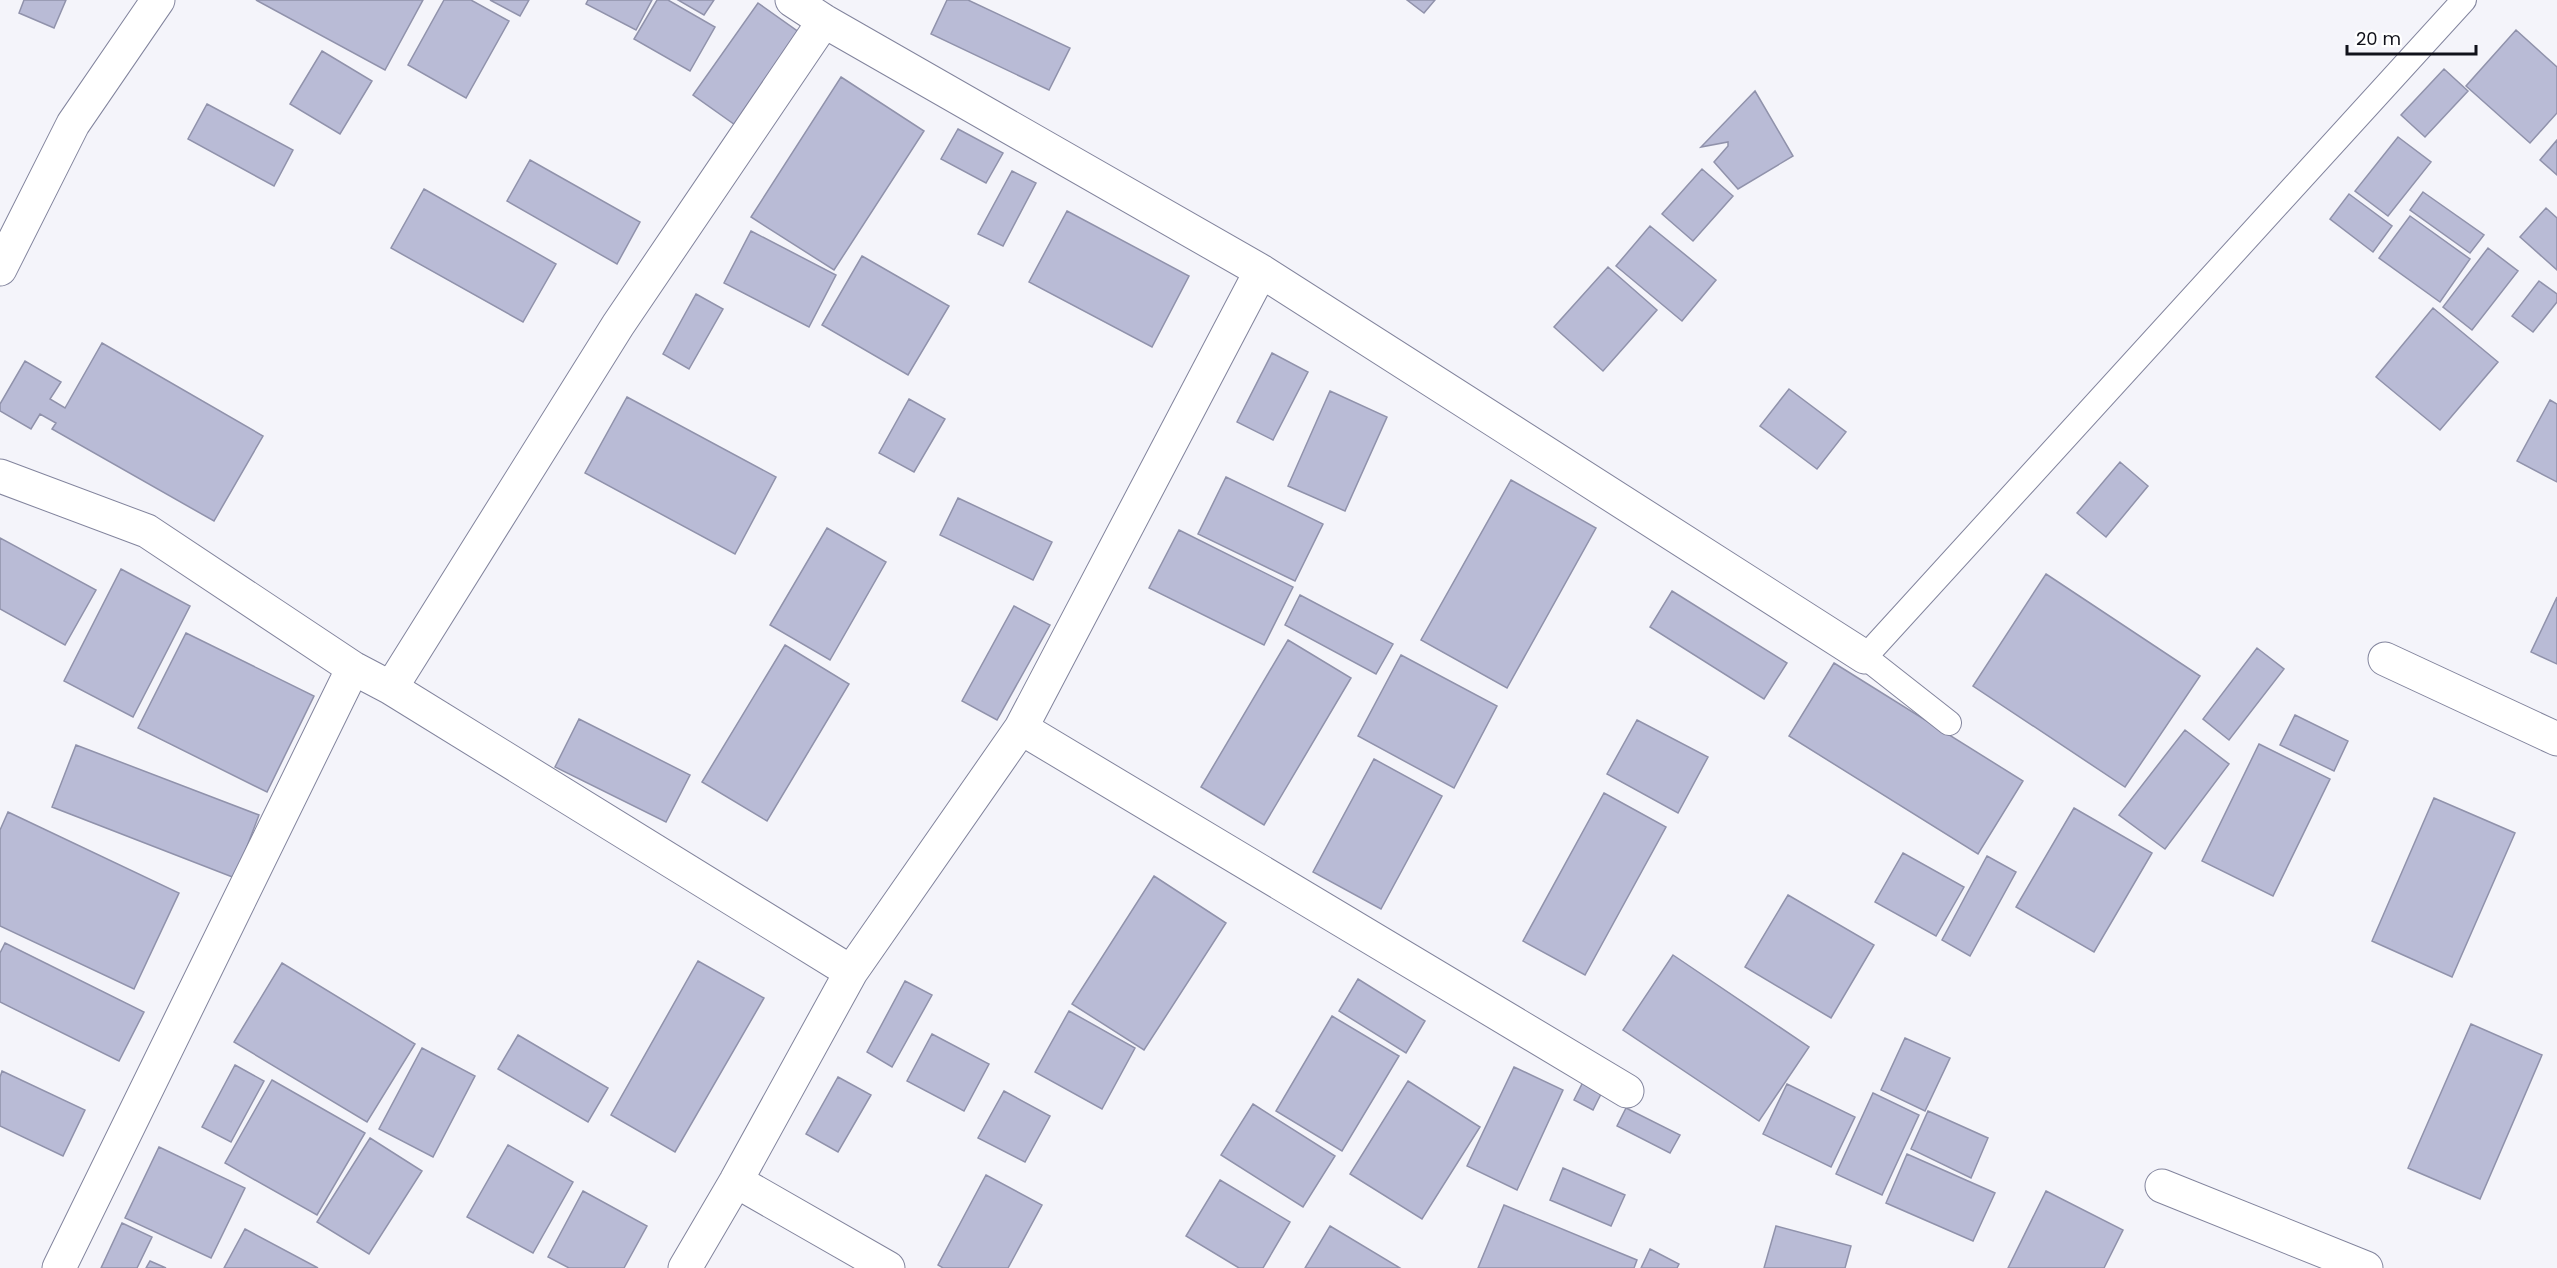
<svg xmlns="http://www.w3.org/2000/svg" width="2557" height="1268" font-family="Poppins,sans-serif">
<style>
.building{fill:#b9bbd6;stroke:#9092ab;stroke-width:1.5}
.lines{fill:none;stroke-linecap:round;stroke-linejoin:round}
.lane-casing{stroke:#82849d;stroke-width:26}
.street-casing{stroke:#82849d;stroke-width:35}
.lane{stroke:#fff;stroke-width:24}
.street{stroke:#fff;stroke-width:33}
</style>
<rect width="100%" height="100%" fill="#f4f4fa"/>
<path class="building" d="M24,0H66L54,28L19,13Z
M256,0H423L385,70Z
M444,0H471L509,21L466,98L408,65Z
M490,0H529L520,16Z
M588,0H652L636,30L586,4Z
M657,0H668L715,27L690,71L634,39Z
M678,0H714L704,15Z
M947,0H968L1070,48L1049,90L931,34Z
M1407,0H1435L1424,13Z
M758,3L803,35L738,127L693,95Z
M2516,30L2557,67V113L2530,143L2466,86Z
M322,51L372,81L340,134L290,104Z
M2444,69L2468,91L2425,137L2401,115Z
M841,77L924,131L834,270L751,217Z
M1755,91L1793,156L1738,189L1714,162L1728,146V142L1701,147Z
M207,104L293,150L274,186L188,139Z
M958,129L1003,153L986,183L941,159Z
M2398,137L2431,162L2388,216L2355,191Z
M2557,140V175L2540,160Z
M530,160L640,222L617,264L507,201Z
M1702,169L1733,196L1693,241L1662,214Z
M1012,171L1036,183L1003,246L978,234Z
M424,189L556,264L523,322L391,248Z
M2423,192L2484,235L2470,253L2410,210Z
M2349,194L2392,226L2373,252L2330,219Z
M2546,208L2557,218V270L2520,237Z
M1067,211L1189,276L1152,347L1029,282Z
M2410,216L2470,259L2440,302L2379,258Z
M1650,226L1716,280L1682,321L1616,266Z
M751,231L836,275L809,327L724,283Z
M2488,248L2518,271L2472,330L2443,307Z
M862,256L949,306L908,375L822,325Z
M1608,267L1657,310L1603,371L1554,327Z
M2539,281L2557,294V302L2533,332L2512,316Z
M696,294L723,309L689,369L663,354Z
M2433,308L2498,362L2440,430L2376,377Z
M102,343L263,436L214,521L52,429L56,423L40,414L31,429L0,411V404L25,361L61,382L50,399L65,408Z
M1272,353L1308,372L1273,440L1237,422Z
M1789,389L1846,432L1817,469L1760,426Z
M1330,391L1387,417L1345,511L1288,486Z
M627,397L776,477L735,554L585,473Z
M909,399L945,419L914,472L879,453Z
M2550,400L2557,404V482L2517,461Z
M2120,462L2148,486L2106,537L2077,513Z
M1226,477L1323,524L1295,581L1198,534Z
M1511,480L1596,528L1507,688L1421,640Z
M958,498L1052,542L1033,580L940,535Z
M827,528L886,562L830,660L770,625Z
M1179,530L1293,587L1264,645L1149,588Z
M0,538L96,590L65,645L0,609Z
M121,569L190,606L133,717L64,681Z
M2046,574L2200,676L2125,787L1973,686Z
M1672,591L1787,663L1764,699L1650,627Z
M1300,595L1393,644L1376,674L1285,625Z
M2557,597V664L2531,652Z
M1014,606L1050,625L997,720L962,701Z
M186,633L314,696L267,792L138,728Z
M1288,640L1351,678L1264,825L1201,787Z
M785,645L849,684L767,821L702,782Z
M2257,648L2284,669L2229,740L2203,719Z
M1401,655L1497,706L1454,788L1358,736Z
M1834,663L2023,781L1978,854L1789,736Z
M2295,715L2348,741L2334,771L2280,745Z
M579,719L690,775L666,822L555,767Z
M1637,720L1708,757L1678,813L1607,774Z
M2185,730L2229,764L2165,849L2119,815Z
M2259,744L2330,779L2273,896L2202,861Z
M76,745L259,815L235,878L52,807Z
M1374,759L1442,796L1381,909L1313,872Z
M1604,793L1666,827L1585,975L1523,941Z
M2434,798L2515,833L2452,977L2372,941Z
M2074,808L2152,853L2094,952L2016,907Z
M8,812L179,893L134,989L0,926V830Z
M1903,853L1964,887L1936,936L1875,902Z
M1987,856L2016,872L1970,956L1942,940Z
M1154,876L1226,923L1144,1050L1072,1004Z
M1788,895L1874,945L1831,1018L1745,967Z
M5,943L144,1012L119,1061L0,1002V953Z
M1673,955L1809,1047L1759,1121L1623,1030Z
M698,961L764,998L675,1152L611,1115Z
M282,963L415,1044L367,1122L234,1042Z
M1358,979L1425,1021L1406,1053L1339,1011Z
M905,981L932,995L892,1067L867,1052Z
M1069,1011L1135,1048L1102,1109L1035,1072Z
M1332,1016L1399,1056L1342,1151L1276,1111Z
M2471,1024L2542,1055L2480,1199L2408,1168Z
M932,1034L989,1064L964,1111L907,1081Z
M518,1035L608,1088L588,1122L498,1069Z
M1905,1038L1950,1058L1925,1111L1881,1090Z
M422,1048L475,1076L433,1157L379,1129Z
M235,1065L264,1081L231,1142L202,1127Z
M1514,1067L1563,1090L1517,1190L1467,1166Z
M2,1071L85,1110L63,1156L0,1126V1077Z
M838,1077L871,1095L838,1152L806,1134Z
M272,1080L365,1133L317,1215L225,1163Z
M1408,1081L1480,1127L1422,1219L1350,1174Z
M1583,1082L1602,1092L1593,1110L1574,1100Z
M1787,1084L1855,1117L1831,1167L1763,1134Z
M1004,1091L1050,1116L1025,1162L978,1138Z
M1873,1093L1919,1115L1882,1195L1836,1174Z
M1253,1104L1335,1156L1303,1207L1221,1155Z
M1626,1108L1680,1135L1670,1153L1617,1126Z
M1928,1111L1988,1138L1971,1178L1911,1149Z
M370,1138L422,1171L369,1254L317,1222Z
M508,1145L573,1182L533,1253L467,1217Z
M159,1147L245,1188L211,1258L125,1218Z
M1907,1154L1995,1193L1973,1241L1886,1203Z
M1563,1168L1625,1195L1611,1226L1550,1200Z
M986,1175L1042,1205L1008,1268H943L938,1265Z
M1220,1180L1290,1222L1263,1268H1239L1186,1236Z
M583,1191L647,1226L624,1268H569L548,1257Z
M2046,1191L2123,1230L2104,1268H2008Z
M1504,1205L1637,1260L1634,1268H1478Z
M122,1223L152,1237L137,1268H101Z
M1330,1226L1400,1268H1305Z
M1776,1226L1851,1246L1845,1268H1764Z
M245,1229L318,1268H224Z
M1650,1249L1679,1264L1677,1268H1641Z
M150,1261L166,1268H146Z"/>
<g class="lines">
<defs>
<path id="lane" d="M1949,723L1865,657L2464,0"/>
<path id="street" d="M792,0L824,21L1261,271L1865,657
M0,269L73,124L158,0
M0,476L147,531L353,668L391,688L851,972
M2385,659L2557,739
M391,688L618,325L824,21
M1021,728L1627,1091
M736,1181L888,1268
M2162,1186L2366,1268
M59,1268L353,668
M685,1268L736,1181L851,972L1021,728L1261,271"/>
</defs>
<use href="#lane" class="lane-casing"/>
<use href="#street" class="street-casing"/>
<use href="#lane" class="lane"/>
<use href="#street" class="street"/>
</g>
<path d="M2347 45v9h129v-9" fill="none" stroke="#11121b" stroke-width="3"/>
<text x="2356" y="45" font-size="18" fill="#11121b" stroke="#ffffff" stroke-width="4.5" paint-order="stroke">20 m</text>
</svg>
